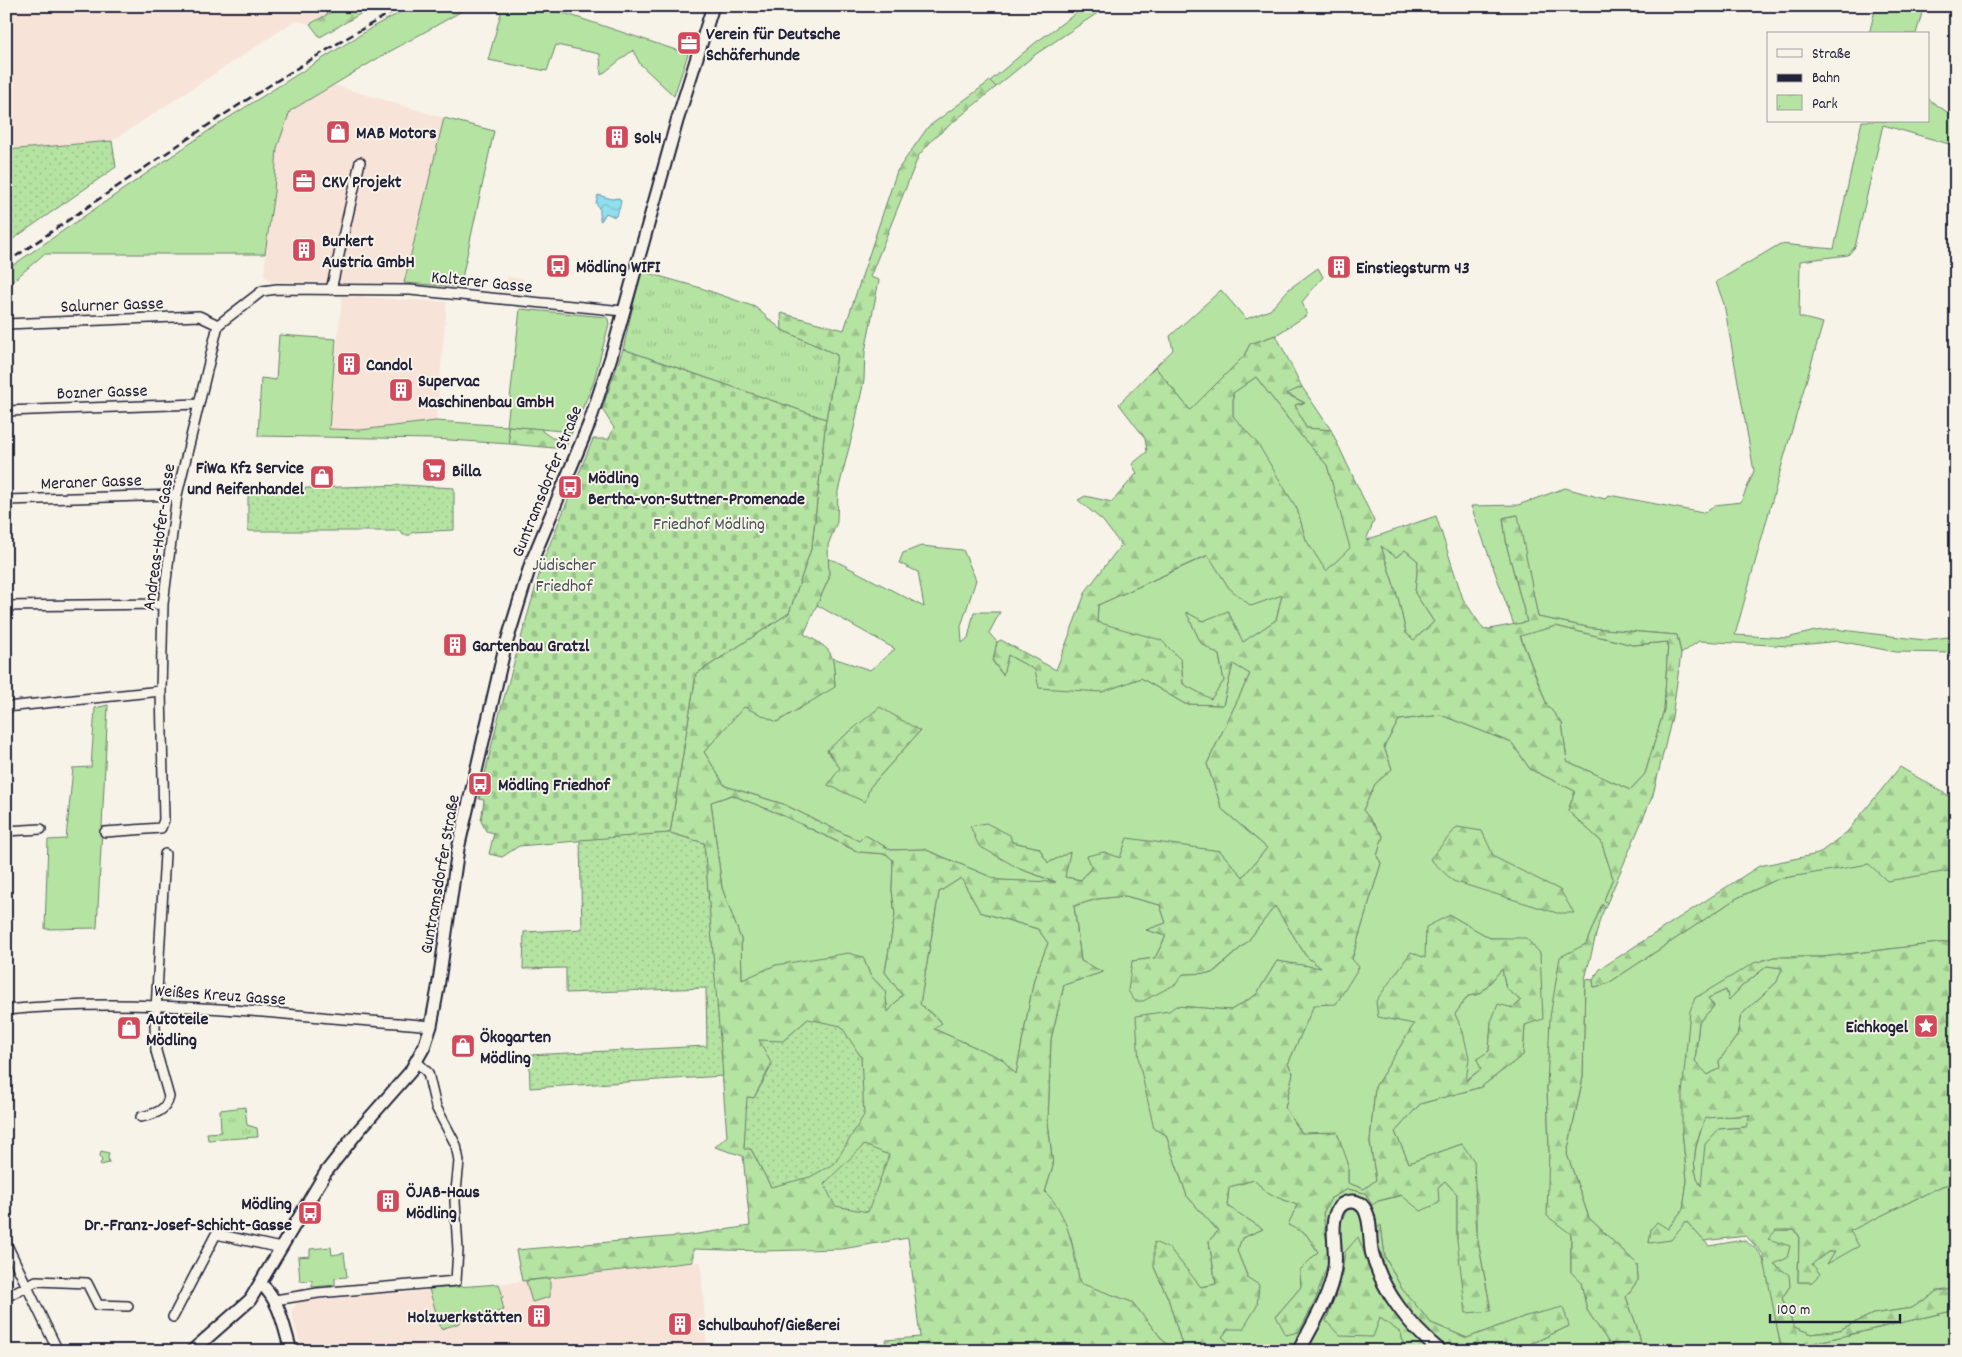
<svg xmlns="http://www.w3.org/2000/svg" width="1962" height="1357" font-family="Dekko,sans-serif">
<style>
.built{fill:#f8e3d8}
.grass{fill:#b5e3a2;stroke:#6c826e;fill-rule:evenodd}
.forest{fill:url(#forest-firs);stroke:#6c826e;fill-rule:evenodd}
.cemetery{fill:url(#cemetery-stones);stroke:#6c826e}
.park{fill:url(#park-tufts);stroke:#6c826e}
.garden{fill:url(#garden-dots);stroke:#6c826e}
.water{fill:url(#water-waves);stroke:#6493a6}
.lines{fill:none;stroke-linecap:round;stroke-linejoin:round}
.minor-casing{stroke:#22223b;stroke-width:12}
.tertiary-casing{stroke:#22223b;stroke-width:15}
.secondary-casing{stroke:#22223b;stroke-width:16}
.minor{stroke:#f7f3e8;stroke-width:9}
.tertiary{stroke:#f7f3e8;stroke-width:11}
.secondary{stroke:#f7f3e8;stroke-width:12}
.rail{stroke:#22223b;stroke-width:2.5;stroke-dasharray:8 4;stroke-linecap:butt}
.labels{text-anchor:middle;stroke-width:4;stroke-linejoin:round;paint-order:stroke}
.poi-label{font-size:18px;font-weight:bold;fill:#22223b;stroke:#f7f3e8;text-anchor:start}
.street-label{font-size:18px;fill:#22223b;stroke:#f7f3e8}
.park-label{font-size:18px;fill:#475255;stroke:#f7f3e8}
</style>
<defs>
<pattern id="forest-firs" width="22" height="20" patternUnits="userSpaceOnUse" patternTransform="scale(1.25)"><rect width="22" height="20" fill="#b5e3a2"/><path d="M5 1l3.5 6h-7zM16 11l3.5 6h-7z" fill="#9bc28c"/></pattern>
<pattern id="cemetery-stones" width="16" height="16" patternUnits="userSpaceOnUse" patternTransform="scale(1.25)"><rect width="16" height="16" fill="#b5e3a2"/><path d="M2 7V4a2 2 0 0 1 4 0v3zM10 15v-3a2 2 0 0 1 4 0v3z" fill="#9bc28c"/></pattern>
<pattern id="park-tufts" width="24" height="20" patternUnits="userSpaceOnUse" patternTransform="scale(1.25)"><rect width="24" height="20" fill="#b5e3a2"/><path d="M3 7l-1-3M5 7V3M7 7l1-3M15 17l-1-3M17 17v-4M19 17l1-3" fill="none" stroke="#9bc28c"/></pattern>
<pattern id="garden-dots" width="8" height="8" patternUnits="userSpaceOnUse" patternTransform="scale(1.25)"><rect width="8" height="8" fill="#b5e3a2"/><path d="M2 2h.1M6 6h.1" fill="none" stroke="#9bc28c" stroke-width="1.8" stroke-linecap="round"/></pattern>
<pattern id="water-waves" width="16" height="10" patternUnits="userSpaceOnUse" patternTransform="scale(1.25)"><rect width="16" height="10" fill="#90deee"/><path d="M0 5q4-4 8 0t8 0" fill="none" stroke="#7cbecd"/></pattern>
</defs>
<rect width="100%" height="100%" fill="#f7f3e8"/>
<filter id="ink" filterUnits="userSpaceOnUse"><feTurbulence type="fractalNoise" baseFrequency=".02" numOctaves="2"/><feDisplacementMap in="SourceGraphic" scale="10" xChannelSelector="R" yChannelSelector="G"/><feConvolveMatrix kernelMatrix="1 2 1 2 8 2 1 2 1" color-interpolation-filters="sRGB"/></filter>
<g filter="url(#ink)">
<path class="built" d="M6,6H342L310,24L295,21L112,141L6,150Z
M333,85L444,118L404,283L271,282L264,275L277,148L290,111Z
M508,277L524,279L523,293L504,291Z
M342,296L447,302L436,421L360,430L329,429Z
M701,1262L707,1351H302L291,1311L299,1301L469,1287Z"/>
<path class="grass" d="M413,6H471L380,57L290,111L277,148L274,192L265,254H44L6,287V270L217,125L376,25Z
M489,6H543L688,54L674,96L640,64L633,50L601,75L600,54L556,45L547,71L488,60L501,13Z
M1086,6H1108L1036,54L996,87L990,81L1035,43Z
M1876,6H1924L1916,34H1869Z
M1928,99L1956,118V146L1883,125L1855,247L1848,255L1800,261L1799,317L1823,323L1783,461L1735,635L1787,638L1815,631L1834,629L1924,640L1956,636V653L1896,652L1839,641L1790,646L1699,641L1681,654L1677,635L1592,628L1538,617L1517,515L1503,518L1507,547L1527,622L1514,625L1471,506L1518,505L1565,488L1605,499L1609,495L1703,513L1715,505L1741,502L1754,471L1724,304L1716,282L1780,244L1834,249L1862,121H1928Z
M444,118L494,131L462,278L460,287L404,283Z
M1318,268L1323,277L1302,302L1307,315L1276,335L1250,344L1244,356L1190,410L1155,367L1173,350L1170,336L1221,290L1246,319L1270,310L1289,289Z
M520,309L606,317L608,319L609,324L593,384L572,432L508,426L510,444L434,439L258,436L261,378L276,380L279,335L336,339L329,429L360,430L436,421L507,426Z
M1256,377L1303,438L1327,465L1351,548L1325,572L1306,540L1297,509L1233,416V393Z
M1302,387L1331,430L1306,428L1294,405L1305,403L1286,393Z
M921,546L963,550L976,580L961,626L962,643L968,638L974,612H1000L989,633L997,642L993,662L1002,674L1008,655L1036,670L1102,692L1141,678L1185,704L1223,705L1233,663L1250,674L1207,764L1222,809L1267,848L1243,877L1220,851L1188,848L1120,858L1104,852L1081,880L1064,877L1069,853L1048,863L1039,848L1012,842L1020,869L1058,883L998,880L924,849L891,850L865,835L859,841L783,804L725,786L704,752L744,706L835,687L833,658L870,670L895,649L817,605L829,578L828,559L836,561L924,607L918,572L899,563L903,553ZM920,731L870,787L828,785L841,768L827,751Z
M1381,546L1396,557L1405,550L1418,561L1415,593L1434,622L1414,640L1406,633L1398,598Z
M1209,555L1229,588L1282,595L1276,620L1243,643L1187,613L1201,643L1219,655L1224,681L1211,700L1183,684L1181,660L1097,622L1098,605Z
M1556,626L1633,645L1668,642L1664,710L1645,774L1630,790L1567,761L1562,723L1547,705L1520,635Z
M108,705L97,928L45,929L48,840L66,839L73,768L91,767L95,708Z
M1441,715L1512,743L1530,769L1575,791L1568,811L1601,841L1613,878L1604,900L1607,903L1605,907L1602,904L1586,944L1547,1087L1549,1150L1571,1234V1272L1581,1282L1587,1310L1609,1343L1608,1351H1516L1569,1326L1526,1316L1467,1338L1431,1323L1402,1289L1385,1257L1381,1226L1375,1230L1389,1284L1376,1250L1372,1219L1344,1197C1320,1212 1333,1230 1332,1253C1329,1289 1310,1319 1294,1351H1237L1222,1337L1228,1329L1248,1278L1237,1251L1242,1238L1263,1229L1227,1206L1229,1187L1254,1180L1269,1194L1297,1205L1289,1225L1306,1234L1318,1252L1300,1270L1301,1287L1276,1316L1329,1260L1323,1213L1331,1198L1348,1189L1365,1193L1378,1201L1438,1187L1445,1181L1457,1194V1240L1491,1311L1477,1236V1195L1462,1144L1409,1163L1395,1132L1420,1104L1481,1087L1523,1055L1525,1025L1540,953L1526,939L1490,938L1450,915L1425,958L1415,1023L1375,1087L1370,1142L1376,1180L1364,1189L1348,1183V1163L1302,1133L1285,1108L1293,1073L1288,1064L1314,1004L1352,959L1381,863L1377,856L1383,836L1363,810L1375,784L1392,769L1384,747L1399,720Z
M732,795L780,814L858,852L886,854L893,860L892,890L895,915L885,972L902,995L888,1013L885,991L870,975L863,957L776,965L742,981L741,939L722,888L711,802Z
M1869,863L1955,870L1956,867V941L1823,957H1774L1695,998L1682,1130L1687,1180L1683,1209L1667,1230L1657,1223L1649,1242L1686,1221L1709,1246L1743,1240C1748,1243 1755,1247 1759,1252C1770,1267 1776,1322 1780,1343L1796,1347L1956,1310V1351H1643L1636,1324L1626,1297L1638,1280L1637,1264L1589,1218L1567,1154L1583,1077L1585,979L1593,980L1594,987L1607,984L1737,898L1778,879Z
M961,878L980,912L1038,929L1048,943L1034,979L1016,1075L1002,1059L934,1029L941,1022L920,1004L939,892Z
M1125,896L1160,905L1166,923L1147,930L1166,936L1155,958L1132,961L1183,974L1213,973L1248,941L1275,906L1306,956L1322,969L1277,961L1256,995L1231,1010L1176,1006L1166,1135L1187,1196L1218,1231L1209,1241L1216,1284L1200,1287L1170,1249L1154,1267L1168,1298L1183,1348L1166,1344L1132,1302L1080,1284L1071,1238L1045,1192L1053,1166L1048,1122L1051,1039L1064,985L1102,972L1081,961L1074,906L1097,899Z
M1767,966L1783,968L1777,982L1741,1015L1737,1036L1719,1061L1720,1068L1708,1075L1695,1062L1699,1022L1714,1006L1708,998L1726,990L1729,1000L1742,986Z
M1502,969L1506,988L1521,1001L1513,1008L1491,1022L1489,1051L1481,1069L1465,1081L1455,1014L1468,996L1480,994Z
M1927,1016H1931L1933,1035L1930,1036L1919,1031L1918,1028Z
M1751,1115L1746,1127L1719,1129L1701,1187C1688,1163 1697,1142 1705,1118Z
M1956,1182V1289L1938,1291L1912,1308L1873,1314L1839,1330L1812,1334L1794,1327L1782,1298L1790,1286L1774,1264L1767,1239L1776,1230H1793L1799,1235L1798,1282H1812L1820,1274L1811,1264L1828,1252L1836,1251L1828,1263L1849,1231L1942,1186Z
M1353,1209L1360,1214L1369,1257L1389,1305L1373,1275L1358,1238L1345,1252L1341,1280L1326,1321L1380,1317L1401,1333L1405,1351H1304L1316,1329L1339,1226L1347,1210Z
M331,1247L332,1255L344,1253L347,1277L335,1278V1285L312,1287V1280L300,1281L298,1257L310,1256V1249Z
M550,1278V1297L532,1302L526,1281Z
M499,1284L503,1297L501,1298L504,1310L485,1316L484,1312L460,1319V1323L441,1329L429,1289Z"/>
<path class="forest" d="M342,6H374L320,37L310,24Z
M990,81L996,87L934,138L919,155L870,277L879,280L865,352L864,380L854,428L838,491L837,522L828,545L829,578L804,634C835,651 833,652 835,687L777,722L744,707L704,752L725,786L783,804L859,841L865,835L891,850L924,849L998,880L1056,882L1020,869L979,846L970,826L986,823L1010,835L1012,842L1039,848L1048,863L1070,852L1065,877L1081,880L1092,867L1087,856L1104,852L1120,858L1127,838L1220,851L1243,877L1267,848L1222,809L1207,764L1250,674L1233,664L1223,705L1185,704L1141,678L1102,692L1039,688L1035,670L1008,655L1003,675L993,661L997,642L1001,640L1056,670L1086,591L1121,545L1103,521L1078,500L1085,496L1112,502L1137,473L1132,464L1147,452L1145,438L1119,404L1155,367L1190,410L1244,356L1250,344L1276,335L1302,387L1286,394L1305,403L1295,405L1306,428L1331,430L1374,521L1366,540L1436,516L1463,599L1484,630L1527,622L1507,547L1503,518L1518,515L1538,617L1592,628L1677,635L1681,654L1672,717L1653,795L1607,903L1604,900L1613,878L1601,841L1568,811L1575,791L1530,769L1512,743L1441,715L1399,720L1384,747L1392,769L1375,784L1363,810L1383,836L1377,856L1381,863L1352,959L1359,967L1336,1004L1314,1005L1288,1064L1293,1073L1285,1108L1302,1133L1337,1132L1348,1163V1183L1364,1189L1376,1180L1370,1142L1375,1087L1414,1024L1378,1017L1376,1001L1411,952L1425,958L1426,927L1450,915L1490,938H1526L1540,953L1543,1019L1525,1025L1523,1055L1481,1087L1420,1104L1395,1132L1409,1163L1462,1144L1474,1161L1477,1236L1491,1311L1466,1313L1457,1240V1194L1445,1181L1438,1187L1439,1203L1421,1211L1401,1195L1378,1201L1372,1205L1365,1193L1348,1189L1331,1198L1323,1213L1329,1260L1315,1301L1299,1332L1286,1335L1276,1316L1301,1287L1300,1270L1318,1252L1306,1234L1288,1225L1297,1205L1269,1194L1254,1180L1229,1187L1227,1206L1263,1229L1242,1238L1237,1251L1248,1278L1259,1285L1257,1306L1243,1329H1228L1222,1337L1237,1351H879L884,1350L886,1340L920,1337L908,1238L842,1249L762,1251L693,1249V1262L522,1281L516,1250L691,1235L750,1226L743,1156L715,1147L727,1136L704,843L670,833L696,674L789,613L812,546L826,419L837,355L782,330L781,313L844,330L897,171L928,127ZM1256,377L1303,438L1327,465L1350,548L1326,571L1306,540L1297,509L1258,444L1233,416V393ZM1381,546L1396,557L1405,550L1418,561L1415,593L1434,622L1414,640L1406,633L1398,598ZM1208,555L1229,588L1251,606L1282,595L1276,620L1243,642L1228,611L1203,621L1186,612L1201,643L1219,655L1224,681L1211,699L1183,684L1181,660L1161,640L1097,622L1098,605ZM1556,626L1633,645L1668,642L1664,710L1645,774L1630,790L1567,761L1562,723L1547,705L1520,636ZM732,795L780,814L859,852L886,854L893,860L892,890L895,915L885,972L902,995L888,1012L885,991L870,975L863,957L848,953L776,965L742,980L741,939L722,888L711,802ZM961,878L980,912L1038,929L1048,943L1034,979L1016,1074L1002,1059L934,1029L942,1023L920,1004L939,892ZM1125,896L1160,905L1166,923L1146,930L1166,936L1155,958L1132,961L1128,991L1135,1001H1143L1176,984L1183,974L1212,973L1248,941L1275,906L1306,956L1321,968L1277,961L1256,995L1231,1010L1176,1006L1169,1011L1136,1016L1139,1062L1154,1129L1166,1135L1187,1196L1218,1231L1209,1241L1216,1284L1201,1287L1170,1249L1154,1242V1267L1168,1298L1183,1348L1166,1344L1132,1302L1080,1283C1074,1254 1069,1213 1045,1192L1053,1166L1048,1122L1051,1039L1064,985L1103,972L1081,961L1074,906L1097,899ZM1502,969L1506,988L1521,1001L1513,1008L1498,1004L1491,1022L1489,1051L1477,1059L1481,1069L1466,1081L1469,1058L1463,1032L1455,1014L1468,996L1480,994ZM808,1019L771,1187L751,1149L744,1148L748,1097L754,1098L783,1041Z
M508,426L542,429V431L552,438L562,439L563,431L572,432L565,449L510,444Z
M880,707L920,731L870,787L865,802L828,785L840,768L827,750Z
M1900,767L1956,800L1955,870L1887,881L1869,864L1778,879L1737,898L1607,984L1594,987L1593,980L1600,969L1759,866L1818,854L1847,832Z
M1457,827L1482,831L1494,857L1560,890L1574,913H1557L1453,881L1430,859Z
M1602,904L1605,907L1600,919L1585,979L1583,1077L1567,1154L1589,1218L1637,1264L1638,1280L1626,1297L1636,1324L1643,1351H1608L1609,1343L1587,1310L1581,1282L1571,1272V1234L1547,1216L1549,1150L1547,1087L1550,1017L1560,957L1586,944Z
M1956,941V1182L1942,1186L1850,1231L1859,1246L1827,1264L1835,1251L1828,1252L1812,1264L1820,1274L1812,1282H1798L1799,1235L1793,1230H1776L1768,1239L1790,1246L1787,1258L1774,1264L1789,1275L1790,1286L1782,1298L1794,1327L1812,1334L1839,1330L1873,1314L1912,1308L1938,1291L1954,1289L1956,1310L1796,1347L1780,1343L1763,1254L1746,1236L1704,1241L1686,1221L1671,1240L1649,1243L1651,1229L1657,1222L1668,1229L1683,1209L1687,1180L1682,1130V1094L1690,1011L1695,998L1754,963L1774,957H1823ZM1767,966L1782,968L1777,982L1741,1015L1737,1036L1719,1061L1720,1068L1708,1075L1695,1061L1699,1022L1714,1006L1708,998L1726,990L1729,1000L1742,986ZM1927,1016H1931L1933,1035L1930,1036L1919,1031L1918,1028ZM1750,1115L1746,1127L1719,1129L1705,1144L1701,1186C1688,1164 1697,1140 1705,1118Z
M1381,1225L1385,1257L1402,1289L1431,1323L1467,1338L1526,1316L1563,1307L1569,1326L1516,1351H1448L1430,1336L1389,1284L1375,1230Z
M1358,1237C1376,1283 1392,1317 1429,1351H1405L1401,1333L1380,1318L1373,1337L1340,1336L1326,1321L1341,1280L1345,1252Z"/>
<path class="cemetery" d="M623,349L826,419L812,546L789,613L696,674L670,833L519,846L502,857L489,854L494,833L486,831L481,821L484,800L479,799L498,719L543,561L593,439H609L614,428L602,409Z"/>
<path class="park" d="M641,271L701,288L755,307L782,330L837,355L826,419L623,349Z
M245,1107L247,1125L257,1128L258,1137L208,1140L207,1133L221,1132L220,1110Z
M101,1151L109,1153L108,1158L109,1163L101,1165L100,1163L102,1161L100,1156Z"/>
<path class="garden" d="M112,141L116,167L6,244V150Z
M404,485L454,488V530L413,532L410,535H403L401,531H248V490Z
M670,833L704,843L723,1076L530,1088L529,1055L707,1046L706,988L566,993V968L523,969L524,932L582,929L580,840Z
M808,1019L841,1026L861,1057L864,1115L835,1163L810,1177L771,1187L751,1149H744L747,1097L754,1098L772,1065L759,1040L783,1041Z
M864,1145L889,1155L868,1212L835,1206L824,1184Z"/>
<path class="water" d="M598,195L612,199L619,198L621,201C620,207 619,212 615,217L606,213L601,221L600,220V210L596,203Z"/>
<g class="lines">
<defs>
<path id="minor" d="M331,290L360,162
M6,324L199,316L218,325
M6,411L198,404
M6,500L177,495
M6,606L163,604
M6,707L161,691
M6,831L41,829
M105,832L161,828L164,820L161,691L163,604L177,495L218,325L262,291L277,289L410,290L623,311
M6,1010C108,1000 209,1007 310,1016C350,1020 391,1022 431,1026
M141,1117C155,1114 166,1111 169,1097L156,1051L155,1026L165,854
M6,1243L58,1351
M6,1297L36,1281L87,1283L98,1305L128,1306
M275,1300L318,1293L456,1281L458,1250L455,1201L459,1161L456,1145L436,1107L428,1073L417,1062
M173,1317L216,1234L281,1248"/>
<path id="tertiary" d="M261,1284C280,1300 284,1328 291,1351
M192,1351L250,1300L326,1172L359,1130L410,1072L424,1047L431,1026L438,988L458,849L504,651L531,563L589,424L611,357L677,121L713,6"/>
<path id="secondary" d="M1299,1351C1312,1325 1329,1300 1334,1271C1338,1253 1329,1227 1337,1211C1342,1200 1357,1198 1364,1208C1372,1220 1369,1239 1372,1253C1382,1291 1410,1326 1440,1351"/>
</defs>
<use href="#minor" class="minor-casing"/>
<use href="#tertiary" class="tertiary-casing"/>
<use href="#secondary" class="secondary-casing"/>
<use href="#minor" class="minor"/>
<use href="#tertiary" class="tertiary"/>
<use href="#secondary" class="secondary"/>
<path class="rail" d="M6,263C136,174 265,82 403,6"/>
</g>
</g>
<defs>
<symbol id="office-square" viewBox="-11 -11 22 22"><rect x="-9" y="-9" width="18" height="18" rx="4" fill="#d1495b" stroke="#f7f3e8"/><path d="M-6-3h4V-5.5h4V-3h4V5H-6ZM-1-4.5V-3h2v-1.5ZM-6 0V1H6V0Z" fill="#fff"/></symbol>
<symbol id="shop-square" viewBox="-11 -11 22 22"><rect x="-9" y="-9" width="18" height="18" rx="4" fill="#d1495b" stroke="#f7f3e8"/><path d="M-5-2.5h2.3a2.7 3.5 0 0 1 5.4 0H5L5.5 6h-11ZM-1.5-2.5h3a1.5 2.3 0 0 0-3 0Z" fill="#fff"/></symbol>
<symbol id="building-square" viewBox="-11 -11 22 22"><rect x="-9" y="-9" width="18" height="18" rx="4" fill="#d1495b" stroke="#f7f3e8"/><path d="M-4-6H4V6H1V3H-1V6H-4ZM-2.5-4.3h1.7v1.8h-1.7ZM.8-4.3h1.7v1.8H.8ZM-2.5-1h1.7V.8h-1.7ZM.8-1h1.7V.8H.8Z" fill="#fff"/></symbol>
<symbol id="bus-square" viewBox="-11 -11 22 22"><rect x="-9" y="-9" width="18" height="18" rx="4" fill="#d1495b" stroke="#f7f3e8"/><path d="M-5-6H5V4H4V6H2V4H-2V6H-4V4H-5ZM-3.5-4V0h7V-4ZM-3.5 1.2v1.5H-2V1.2ZM2 1.2v1.5H3.5V1.2Z" fill="#fff"/></symbol>
<symbol id="supermarket-square" viewBox="-11 -11 22 22"><rect x="-9" y="-9" width="18" height="18" rx="4" fill="#d1495b" stroke="#f7f3e8"/><path d="M-6-5.5h2.5l.6 2H6L4.5 2H-2.5L-4.4-4H-6ZM-1.5 3.2a1.3 1.3 0 1 0 .1 0ZM3 3.2a1.3 1.3 0 1 0 .1 0Z" fill="#fff"/></symbol>
<symbol id="sight-square" viewBox="-11 -11 22 22"><rect x="-9" y="-9" width="18" height="18" rx="4" fill="#d1495b" stroke="#f7f3e8"/><path d="M0-6L1.8-2.2L6-1.7L2.9 1.2L3.7 5.4L0 3.3L-3.7 5.4L-2.9 1.2L-6-1.7L-1.8-2.2Z" fill="#fff"/></symbol>
</defs>
<g fill-rule="evenodd">
<use href="#office-square" x="675" y="29" width="28" height="28"/>
<use href="#shop-square" x="324" y="118" width="28" height="28"/>
<use href="#building-square" x="603" y="123" width="28" height="28"/>
<use href="#office-square" x="290" y="167" width="28" height="28"/>
<use href="#building-square" x="290" y="236" width="28" height="28"/>
<use href="#bus-square" x="544" y="252" width="28" height="28"/>
<use href="#building-square" x="1325" y="253" width="28" height="28"/>
<use href="#building-square" x="335" y="350" width="28" height="28"/>
<use href="#building-square" x="387" y="376" width="28" height="28"/>
<use href="#supermarket-square" x="420" y="456" width="28" height="28"/>
<use href="#shop-square" x="308" y="463" width="28" height="28"/>
<use href="#bus-square" x="556" y="473" width="28" height="28"/>
<use href="#building-square" x="441" y="631" width="28" height="28"/>
<use href="#bus-square" x="466" y="770" width="28" height="28"/>
<use href="#sight-square" x="1912" y="1012" width="28" height="28"/>
<use href="#shop-square" x="115" y="1014" width="28" height="28"/>
<use href="#shop-square" x="449" y="1032" width="28" height="28"/>
<use href="#building-square" x="374" y="1187" width="28" height="28"/>
<use href="#bus-square" x="296" y="1199" width="28" height="28"/>
<use href="#building-square" x="525" y="1302" width="28" height="28"/>
<use href="#building-square" x="666" y="1310" width="28" height="28"/>
</g>
<g class="labels">
<g class="poi-label">
<text x="706" y="39">Verein für Deutsche<tspan x="706" dy="21">Schäferhunde</tspan></text>
<text x="356" y="138">MAB Motors</text>
<text x="634" y="143">Sol4</text>
<text x="322" y="187">CKV Projekt</text>
<text x="322" y="246">Burkert<tspan x="322" dy="21">Austria GmbH</tspan></text>
<text x="576" y="272">Mödling WIFI</text>
<text x="1356" y="273">Einstiegsturm 43</text>
<text x="366" y="370">Candol</text>
<text x="418" y="386">Supervac<tspan x="418" dy="21">Maschinenbau GmbH</tspan></text>
<text x="304" y="473" text-anchor="end">FiWa Kfz Service<tspan x="304" dy="21">und Reifenhandel</tspan></text>
<text x="452" y="476">Billa</text>
<text x="588" y="483">Mödling<tspan x="588" dy="21">Bertha-von-Suttner-Promenade</tspan></text>
<text x="472" y="651">Gartenbau Gratzl</text>
<text x="498" y="790">Mödling Friedhof</text>
<text x="146" y="1024">Autoteile<tspan x="146" dy="21">Mödling</tspan></text>
<text x="1908" y="1032" text-anchor="end">Eichkogel</text>
<text x="480" y="1042">Ökogarten<tspan x="480" dy="21">Mödling</tspan></text>
<text x="406" y="1197">ÖJAB-Haus<tspan x="406" dy="21">Mödling</tspan></text>
<text x="292" y="1209" text-anchor="end">Mödling<tspan x="292" dy="21">Dr.-Franz-Josef-Schicht-Gasse</tspan></text>
<text x="522" y="1322" text-anchor="end">Holzwerkstätten</text>
<text x="698" y="1330">Schulbauhof/Gießerei</text>
</g>
<g class="street-label">
<text transform="translate(482 281) rotate(6)" y="6">Kalterer Gasse</text>
<text transform="translate(112 304) rotate(-2)" y="6">Salurner Gasse</text>
<text transform="translate(102 391) rotate(-2)" y="6">Bozner Gasse</text>
<text transform="translate(91 481) rotate(-2)" y="6">Meraner Gasse</text>
<text transform="translate(546 481) rotate(-68)" y="6">Guntramsdorfer Straße</text>
<text transform="translate(158 537) rotate(-82)" y="6">Andreas-Hofer-Gasse</text>
<text transform="translate(439 874) rotate(-80)" y="6">Guntramsdorfer Straße</text>
<text transform="translate(220 994) rotate(4)" y="6">Weißes Kreuz Gasse</text>
</g>
<g class="park-label">
<text x="709" y="529">Friedhof Mödling</text>
<text x="564" y="570">Jüdischer<tspan x="564" dy="21">Friedhof</tspan></text>
</g>
</g>
<rect width="1962" height="1357" fill="none" stroke="#f7f3e8" stroke-width="25"/>
<rect x="12" y="12" width="1937" height="1332" fill="none" stroke="#22223b" stroke-width="2" filter="url(#ink)"/>
<rect x="1767" y="32" width="162" height="90" fill="#f7f3e8" stroke="#a29fa3"/>
<rect x="1777" y="49" width="25" height="8" fill="#f7f3e8" stroke="#a29fa3"/>
<text x="1812" y="58" font-size="15" fill="#22223b">Straße</text>
<rect x="1777" y="74" width="25" height="8" fill="#22223b" stroke="#a29fa3"/>
<text x="1812" y="82" font-size="15" fill="#22223b">Bahn</text>
<rect x="1777" y="95" width="25" height="15" fill="url(#park-tufts)" stroke="#a29fa3"/>
<text x="1812" y="108" font-size="15" fill="#22223b">Park</text>
<path d="M1770 1314v8h130v-8" fill="none" stroke="#22223b" stroke-width="2.5"/>
<text x="1777" y="1314" font-size="15" fill="#22223b" stroke="#f7f3e8" stroke-width="4" paint-order="stroke">100 m</text>
</svg>
